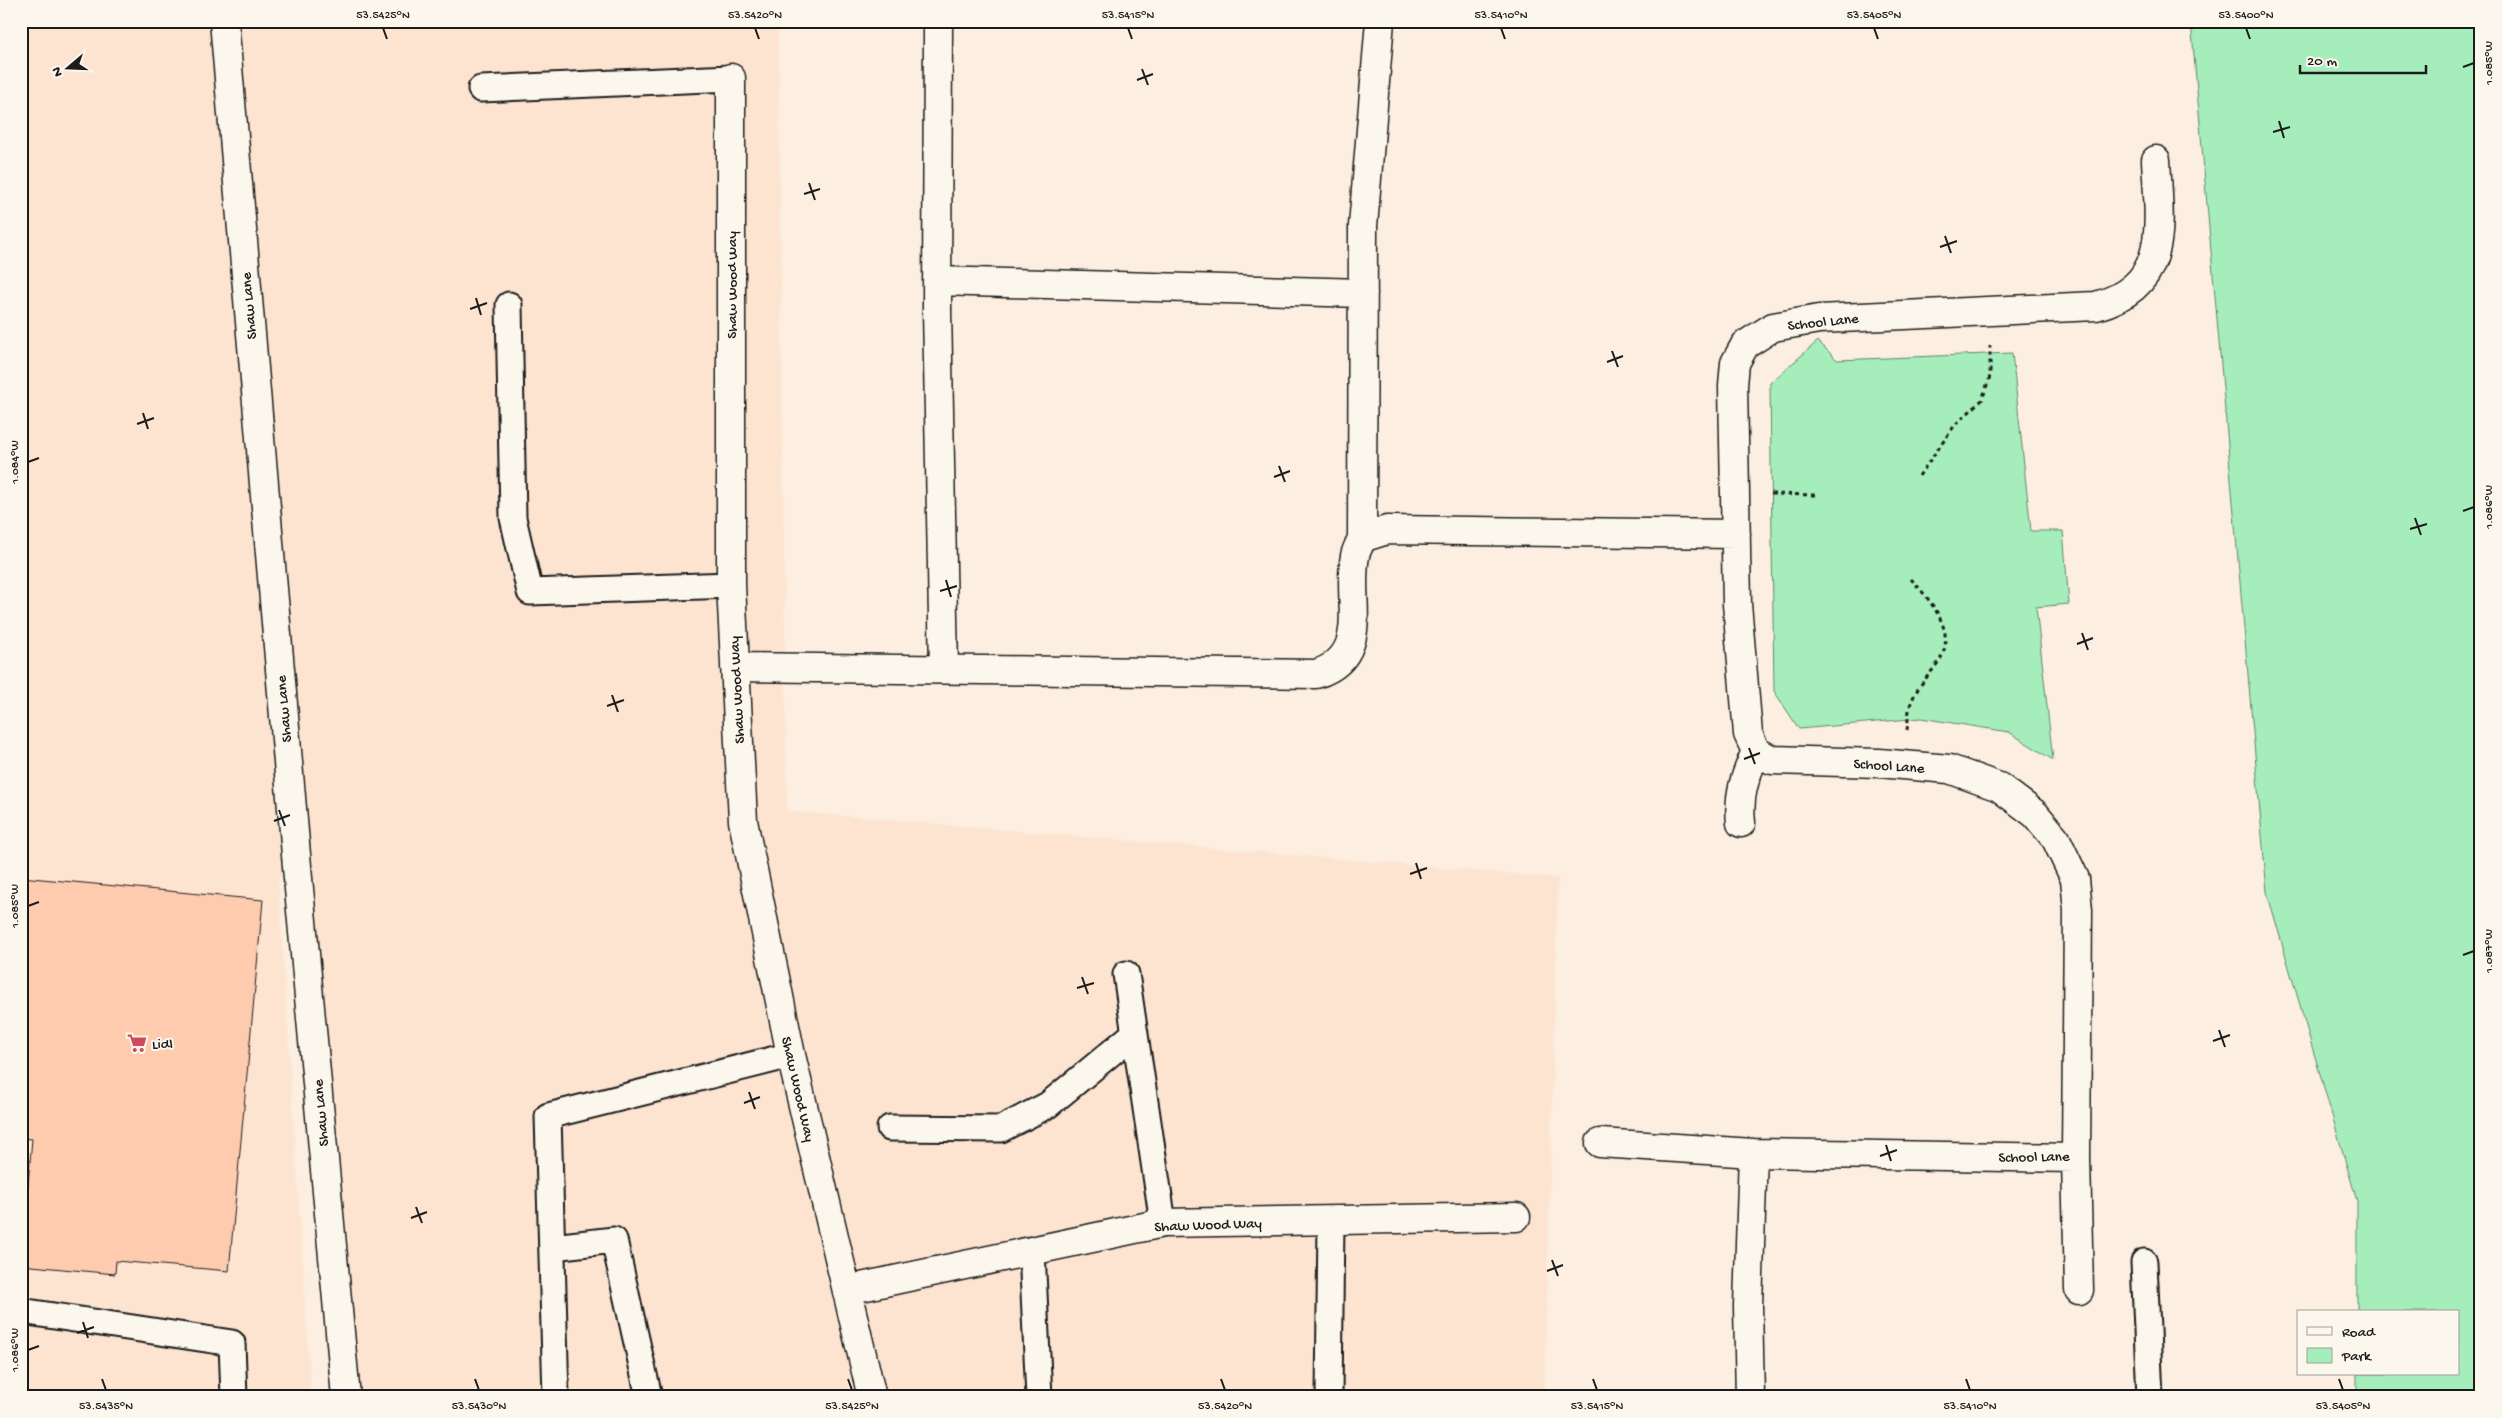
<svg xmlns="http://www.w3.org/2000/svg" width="2502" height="1418" font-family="'Gochi Hand',sans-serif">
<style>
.built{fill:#fde4d1}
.green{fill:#a5eebc;stroke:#60856c}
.building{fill:#fecbaf;stroke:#1c1c1c}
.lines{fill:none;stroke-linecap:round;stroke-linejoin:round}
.lane-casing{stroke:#1c1c1c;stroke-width:29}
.street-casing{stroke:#1c1c1c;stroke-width:31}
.path{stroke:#1c1c1c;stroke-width:3;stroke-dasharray:4 4;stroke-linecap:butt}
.lane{stroke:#fbf7ec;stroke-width:25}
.street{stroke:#fbf7ec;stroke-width:28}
.ticks{fill:none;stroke:#1c1c1c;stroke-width:2}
.labels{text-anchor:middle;stroke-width:4;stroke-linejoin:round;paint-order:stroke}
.street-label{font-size:15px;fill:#1c1c1c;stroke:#fbf7ec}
.poi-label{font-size:15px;fill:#1c1c1c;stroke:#fbf7ec;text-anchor:start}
.neatline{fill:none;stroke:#1c1c1c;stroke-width:2}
.ticks-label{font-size:12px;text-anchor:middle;fill:#1c1c1c}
</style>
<rect width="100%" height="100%" fill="#fceee0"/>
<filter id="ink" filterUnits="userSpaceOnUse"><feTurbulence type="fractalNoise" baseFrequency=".02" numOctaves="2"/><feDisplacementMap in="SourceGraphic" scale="10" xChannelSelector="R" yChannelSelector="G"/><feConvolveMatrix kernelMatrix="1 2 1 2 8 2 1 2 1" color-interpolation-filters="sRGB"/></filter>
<g filter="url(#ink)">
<path class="built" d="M21,21H778L787,811L1558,878L1544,1397H346L297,878L278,877L311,1397H21Z"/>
<path class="green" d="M2191,21H2481V1397H2357V1374H2458V1312H2357V1201L2267,892Z
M1818,341L1837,360L2012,353L2031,531H2063L2069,604L2036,607L2053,760L2009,732L1921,718L1799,729L1774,691L1770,383Z"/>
<path class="building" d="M21,877L263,900L229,1271L116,1261L115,1274L21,1265L32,1139L21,1138V1076L27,1010L21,1009Z"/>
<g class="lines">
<defs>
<path id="lane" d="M481,89L731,78
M509,305L513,518L530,592L731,585
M1126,974L1163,1223
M890,1128L1001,1129L1048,1105L1135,1033
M553,1247L614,1240L649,1397
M1032,1251L1039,1397
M2144,1262L2150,1397
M21,1311L232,1343L234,1397
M556,1397L548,1116L791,1055
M1329,1397L1331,1221"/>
<path id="street" d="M224,21L298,878L346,1397
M938,21L937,309L944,669
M731,78V585L743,821L791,1055L872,1397
M937,281L1363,293
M1362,538L1363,226L1380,21
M735,667L1316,674C1373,656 1346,600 1355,556C1356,550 1360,544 1362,538L1387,530L1736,534
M1741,823C1738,794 1745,777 1756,751
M1600,1143L1753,1153
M2076,1158L2079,1290
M847,1290L1163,1223L1516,1217
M1750,1397L1748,1306L1753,1153L2076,1158L2078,910L2075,879L2056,839L2035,814L1999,787L1949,769L1879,763L1772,760L1756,751L1748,734L1737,604L1733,385L1735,363L1745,345L1773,327L1819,319L2096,306C2172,285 2159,223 2156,160"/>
</defs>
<use href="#lane" class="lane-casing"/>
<use href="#street" class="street-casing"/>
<path class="path" d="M1919,476L1955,425L1982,400L1990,376V346
M1771,494L1815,495
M1907,730C1908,722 1908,713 1910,706C1915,689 1927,678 1937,664C1960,634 1931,601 1911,579"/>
<use href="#lane" class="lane"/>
<use href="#street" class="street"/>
</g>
</g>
<path class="ticks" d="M383,28L387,39M755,28L759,39M1128,28L1132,39M1501,28L1505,39M1874,28L1878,39M2246,28L2250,39M2463,67L2474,63M1142,69L1148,85M1137,80L1153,74M2279,121L2284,138M2273,132L2290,127M809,183L815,200M804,194L820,189M1945,236L1951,253M1940,247L1957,241M476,298L481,315M470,309L487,303M1612,351L1618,367M1607,362L1623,356M143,413L148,429M137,424L154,418M28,462L39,458M1279,466L1285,482M1274,477L1290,471M2463,511L2474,507M2415,518L2421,535M2410,529L2427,524M946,580L951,597M940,591L957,586M2082,633L2088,650M2077,644L2093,638M612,695L618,712M607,706L624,700M1749,748L1755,764M1744,759L1760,753M279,810L285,826M274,821L290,815M1416,863L1421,879M1410,874L1427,868M28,906L39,902M2463,955L2474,951M1082,977L1088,994M1077,988L1094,983M2219,1030L2225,1047M2213,1041L2230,1035M749,1092L755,1109M744,1103L760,1097M1886,1145L1891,1161M1880,1156L1897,1150M416,1207L422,1223M411,1218L427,1212M1552,1260L1558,1276M1547,1271L1563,1265M83,1322L88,1338M77,1333L94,1327M28,1350L39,1346M102,1379L106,1390M475,1379L479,1390M848,1379L852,1390M1221,1379L1225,1390M1593,1379L1597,1390M1966,1379L1970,1390M2339,1379L2343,1390"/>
<defs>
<symbol id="supermarket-bare" viewBox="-9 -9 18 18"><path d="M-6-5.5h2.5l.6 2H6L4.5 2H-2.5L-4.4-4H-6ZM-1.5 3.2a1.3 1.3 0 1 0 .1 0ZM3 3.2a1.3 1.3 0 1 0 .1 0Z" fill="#d1495b" stroke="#fbf7ec" stroke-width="2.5" paint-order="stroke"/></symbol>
</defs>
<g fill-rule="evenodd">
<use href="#supermarket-bare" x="123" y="1029" width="28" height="28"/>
</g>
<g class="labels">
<g class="street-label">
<text transform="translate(731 285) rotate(-90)" y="5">Shaw Wood Way</text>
<text transform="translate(248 306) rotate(-95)" y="5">Shaw Lane</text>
<text transform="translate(1823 321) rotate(-6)" y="5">School Lane</text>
<text transform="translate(736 690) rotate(-93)" y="5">Shaw Wood Way</text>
<text transform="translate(283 709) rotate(-95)" y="5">Shaw Lane</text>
<text transform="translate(1889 765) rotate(4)" y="5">School Lane</text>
<text transform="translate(799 1089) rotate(77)" y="5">Shaw Wood Way</text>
<text transform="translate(320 1113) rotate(-95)" y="5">Shaw Lane</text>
<text transform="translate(2034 1156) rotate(-1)" y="5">School Lane</text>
<text transform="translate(1208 1224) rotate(-2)" y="5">Shaw Wood Way</text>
</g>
<g class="poi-label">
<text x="152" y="1048">Lidl</text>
</g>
</g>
<rect width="2502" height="1418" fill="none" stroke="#fbf7ec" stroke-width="55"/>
<rect x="2297" y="1310" width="162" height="65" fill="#fbf7ec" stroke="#a29f99"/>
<rect x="2307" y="1327" width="25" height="8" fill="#fbf7ec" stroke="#a29f99"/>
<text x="2342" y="1336" font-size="15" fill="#1c1c1c">Road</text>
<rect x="2307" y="1348" width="25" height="15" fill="#a5eebc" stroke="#a29f99"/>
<text x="2342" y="1360" font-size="15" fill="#1c1c1c">Park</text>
<g transform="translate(68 68) rotate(251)" stroke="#fbf7ec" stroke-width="4" paint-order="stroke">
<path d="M0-4L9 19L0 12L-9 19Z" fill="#1c1c1c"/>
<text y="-8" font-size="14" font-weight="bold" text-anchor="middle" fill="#1c1c1c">N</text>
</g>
<path d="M2300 65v8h126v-8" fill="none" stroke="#1c1c1c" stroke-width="2.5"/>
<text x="2307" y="65" font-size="15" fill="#1c1c1c" stroke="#fbf7ec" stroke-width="4" paint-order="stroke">20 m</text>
<rect x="28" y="28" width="2446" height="1362" class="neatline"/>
<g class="ticks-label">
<text x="383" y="18">53.5425°N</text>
<text x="755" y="18">53.5420°N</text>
<text x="1128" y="18">53.5415°N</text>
<text x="1501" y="18">53.5410°N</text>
<text x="1874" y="18">53.5405°N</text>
<text x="2246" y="18">53.5400°N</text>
<text transform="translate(2488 63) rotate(-90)" y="4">1.085°W</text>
<text transform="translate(14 462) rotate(-90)" y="4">1.084°W</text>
<text transform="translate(2488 507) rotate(-90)" y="4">1.086°W</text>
<text transform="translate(14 906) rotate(-90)" y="4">1.085°W</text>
<text transform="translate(2488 951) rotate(-90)" y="4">1.087°W</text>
<text transform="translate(14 1350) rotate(-90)" y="4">1.086°W</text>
<text x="106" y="1409">53.5435°N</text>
<text x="479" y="1409">53.5430°N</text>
<text x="852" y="1409">53.5425°N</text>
<text x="1225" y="1409">53.5420°N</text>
<text x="1597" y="1409">53.5415°N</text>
<text x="1970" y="1409">53.5410°N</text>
<text x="2343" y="1409">53.5405°N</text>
</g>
</svg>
